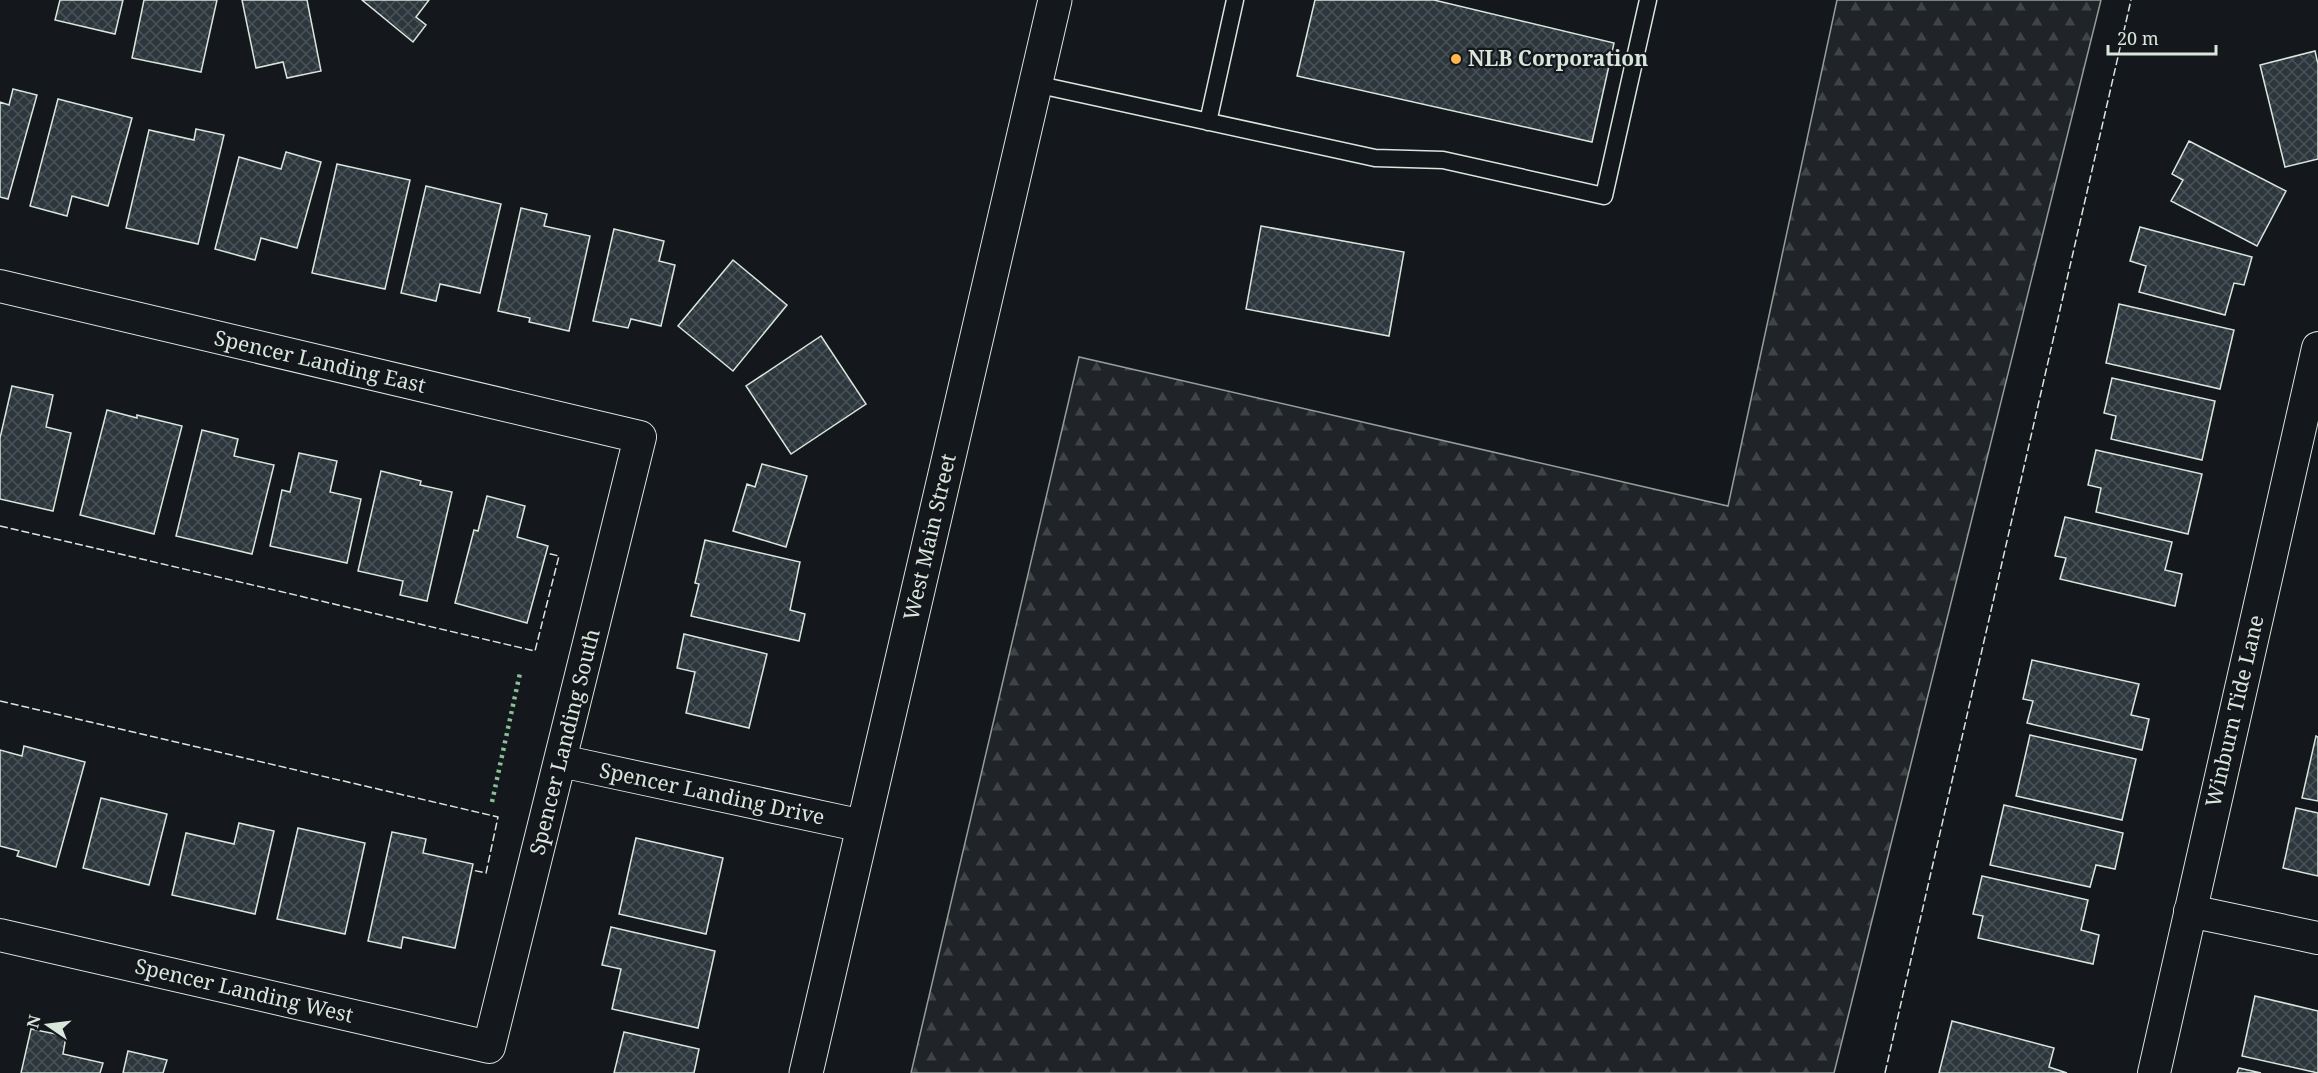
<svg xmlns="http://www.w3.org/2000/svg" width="2318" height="1073" font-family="'Noto Serif',serif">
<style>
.forest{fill:url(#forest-firs);stroke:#939e99;stroke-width:1.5}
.building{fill:url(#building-cross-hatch);stroke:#d8e6dc;stroke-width:1.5}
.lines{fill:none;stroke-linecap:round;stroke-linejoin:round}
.service-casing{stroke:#d8e6dc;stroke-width:19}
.minor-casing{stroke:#d8e6dc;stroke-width:34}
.secondary-casing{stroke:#d8e6dc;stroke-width:35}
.service{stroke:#14181c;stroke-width:16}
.minor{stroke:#14181c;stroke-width:32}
.secondary{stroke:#14181c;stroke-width:33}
.hedge{stroke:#8ac095;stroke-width:4.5;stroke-dasharray:3 4.5;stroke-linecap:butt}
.fence{stroke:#d8e6dc;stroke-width:1.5;stroke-dasharray:8 3;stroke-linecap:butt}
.poi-dot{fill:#ffb74d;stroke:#14181c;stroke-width:2}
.labels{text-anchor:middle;stroke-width:4.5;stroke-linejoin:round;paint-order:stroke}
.poi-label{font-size:21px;font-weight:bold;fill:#d8e6dc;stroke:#14181c;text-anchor:start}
.street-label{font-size:21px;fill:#d8e6dc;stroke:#14181c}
</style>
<defs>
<pattern id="forest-firs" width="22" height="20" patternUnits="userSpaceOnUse" patternTransform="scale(1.5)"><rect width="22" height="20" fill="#202428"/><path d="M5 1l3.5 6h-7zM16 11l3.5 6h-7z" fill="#404447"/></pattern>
<pattern id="building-cross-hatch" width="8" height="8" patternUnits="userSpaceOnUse" patternTransform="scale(1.5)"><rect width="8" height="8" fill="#2c363c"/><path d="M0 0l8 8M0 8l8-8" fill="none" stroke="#4a5358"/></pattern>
</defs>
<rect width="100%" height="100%" fill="#14181c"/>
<path class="forest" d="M1837,0H2101L1834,1073H911L1079,357L1728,506Z"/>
<path class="building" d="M60,0H123L115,34L55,20Z
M144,0H217L201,72L132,58Z
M242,0H307L321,71L287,78L283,62L256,68Z
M362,0H429L416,17L426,25L413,42Z
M1315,0H1434L1614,43L1592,142L1297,76Z
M2315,51L2318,64V159L2285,167L2260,65Z
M13,89L37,95L8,199L0,197V102L9,105Z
M58,99L132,118L108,206L72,196L67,216L30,206Z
M196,129L224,135L198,244L126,228L149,130L194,140Z
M2189,141L2286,191L2257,246L2171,201L2183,180L2172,174Z
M286,152L321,162L297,248L261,238L255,260L215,249L239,157L281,169Z
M337,164L410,180L385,289L312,273Z
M426,186L501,204L480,293L440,284L436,301L401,293Z
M521,208L547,214L544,226L590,236L569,331L529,322L530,318L498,311Z
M1261,226L1404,252L1389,336L1246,309Z
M2140,227L2252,257L2244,285L2234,283L2225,315L2139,292L2146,266L2130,261Z
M614,229L664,241L659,261L675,265L661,326L631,319L628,328L593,321Z
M733,260L787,305L733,371L678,326Z
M2119,304L2234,330L2220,389L2106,363Z
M821,336L866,404L791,454L746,386Z
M2112,378L2215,401L2202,460L2111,439L2116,416L2104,413Z
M12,386L53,395L46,427L71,433L53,511L0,499V438Z
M107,410L137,418V415L182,426L154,534L80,515Z
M202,430L238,439L234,456L274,465L252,554L176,536Z
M2096,450L2202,474L2188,534L2096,512L2101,488L2088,485Z
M299,453L337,461L330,492L361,499L347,563L270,546L282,490L290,492Z
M762,464L807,476L786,547L733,531L747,484L755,487Z
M381,471L421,481L420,485L452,492L427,601L400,595L403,581L358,571Z
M487,496L525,506L517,537L548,546L527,623L455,603L474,530L478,531Z
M2065,517L2172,542L2165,570L2182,574L2175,606L2060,579L2066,558L2055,556Z
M705,540L800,562L790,610L805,614L799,641L691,616L699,584L695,583Z
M684,634L767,654L749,728L686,713L695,672L677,668Z
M2032,660L2139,684L2131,715L2149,719L2142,750L2027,723L2033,701L2023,699Z
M2030,735L2136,759L2122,820L2016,796Z
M2316,736L2318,737V801L2302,798Z
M24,746L85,762L56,867L17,856L19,851L0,846V750L22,756Z
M101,798L167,814L149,885L83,868Z
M2004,805L2123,833L2115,869L2096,865L2090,887L1990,865Z
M2296,808L2318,813V876L2283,868Z
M239,823L274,831L255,914L172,895L186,833L234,844Z
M298,828L365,843L345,934L277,919Z
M392,832L426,839L423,853L473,864L455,948L403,937L401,948L368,941Z
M636,838L723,858L706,934L619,914Z
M1982,876L2088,900L2081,930L2099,935L2093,964L1978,938L1983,916L1973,914Z
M611,927L715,951L698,1028L612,1009L621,969L602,965Z
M2255,996L2318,1011V1073L2242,1056Z
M1952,1021L2054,1048L2049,1067L2067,1073H1939Z
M31,1029L66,1036L63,1054L103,1063L100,1073H21Z
M624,1032L699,1049L694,1073H614Z
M128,1051L167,1060L163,1073H123Z
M2239,1068L2261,1073H2237Z"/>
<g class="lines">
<defs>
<path id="service" d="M1035,84L1375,158L1443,160L1604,196L1648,0
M1208,122L1235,0"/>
<path id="minor" d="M0,286L640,437L489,1047L0,935
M561,761L863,826
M2190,911L2318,938
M2154,1073L2318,348"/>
<path id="secondary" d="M806,1073L1055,0"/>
</defs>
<use href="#service" class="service-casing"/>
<use href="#minor" class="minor-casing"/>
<use href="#secondary" class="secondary-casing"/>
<use href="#service" class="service"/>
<use href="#minor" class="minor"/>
<use href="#secondary" class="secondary"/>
<path class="hedge" d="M492,802L520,673"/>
<path class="fence" d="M0,526L535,651L559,556L547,553
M0,701L498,817L486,873L472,870
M1885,1073L2131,0"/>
</g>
<circle class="poi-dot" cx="1456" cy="59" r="6"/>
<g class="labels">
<g class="poi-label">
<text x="1468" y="66">NLB Corporation</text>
</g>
<g class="street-label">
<text transform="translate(320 362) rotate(13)" y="7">Spencer Landing East</text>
<text transform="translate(930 537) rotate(-77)" y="7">West Main Street</text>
<text transform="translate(2235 711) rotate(-77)" y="7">Winburn Tide Lane</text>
<text transform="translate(565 742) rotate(-76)" y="7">Spencer Landing South</text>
<text transform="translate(712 794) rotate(12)" y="7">Spencer Landing Drive</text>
<text transform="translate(244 991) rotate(13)" y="7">Spencer Landing West</text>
</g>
</g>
<g transform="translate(48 1025) rotate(284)" stroke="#14181c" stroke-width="4.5" paint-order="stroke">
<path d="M0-4.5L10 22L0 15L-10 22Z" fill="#d8e6dc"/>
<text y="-9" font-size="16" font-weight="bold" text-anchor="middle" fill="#d8e6dc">N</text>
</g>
<path d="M2108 45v9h108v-9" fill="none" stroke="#d8e6dc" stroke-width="3"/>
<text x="2117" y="45" font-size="18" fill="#d8e6dc" stroke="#14181c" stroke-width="4.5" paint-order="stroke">20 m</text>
</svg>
